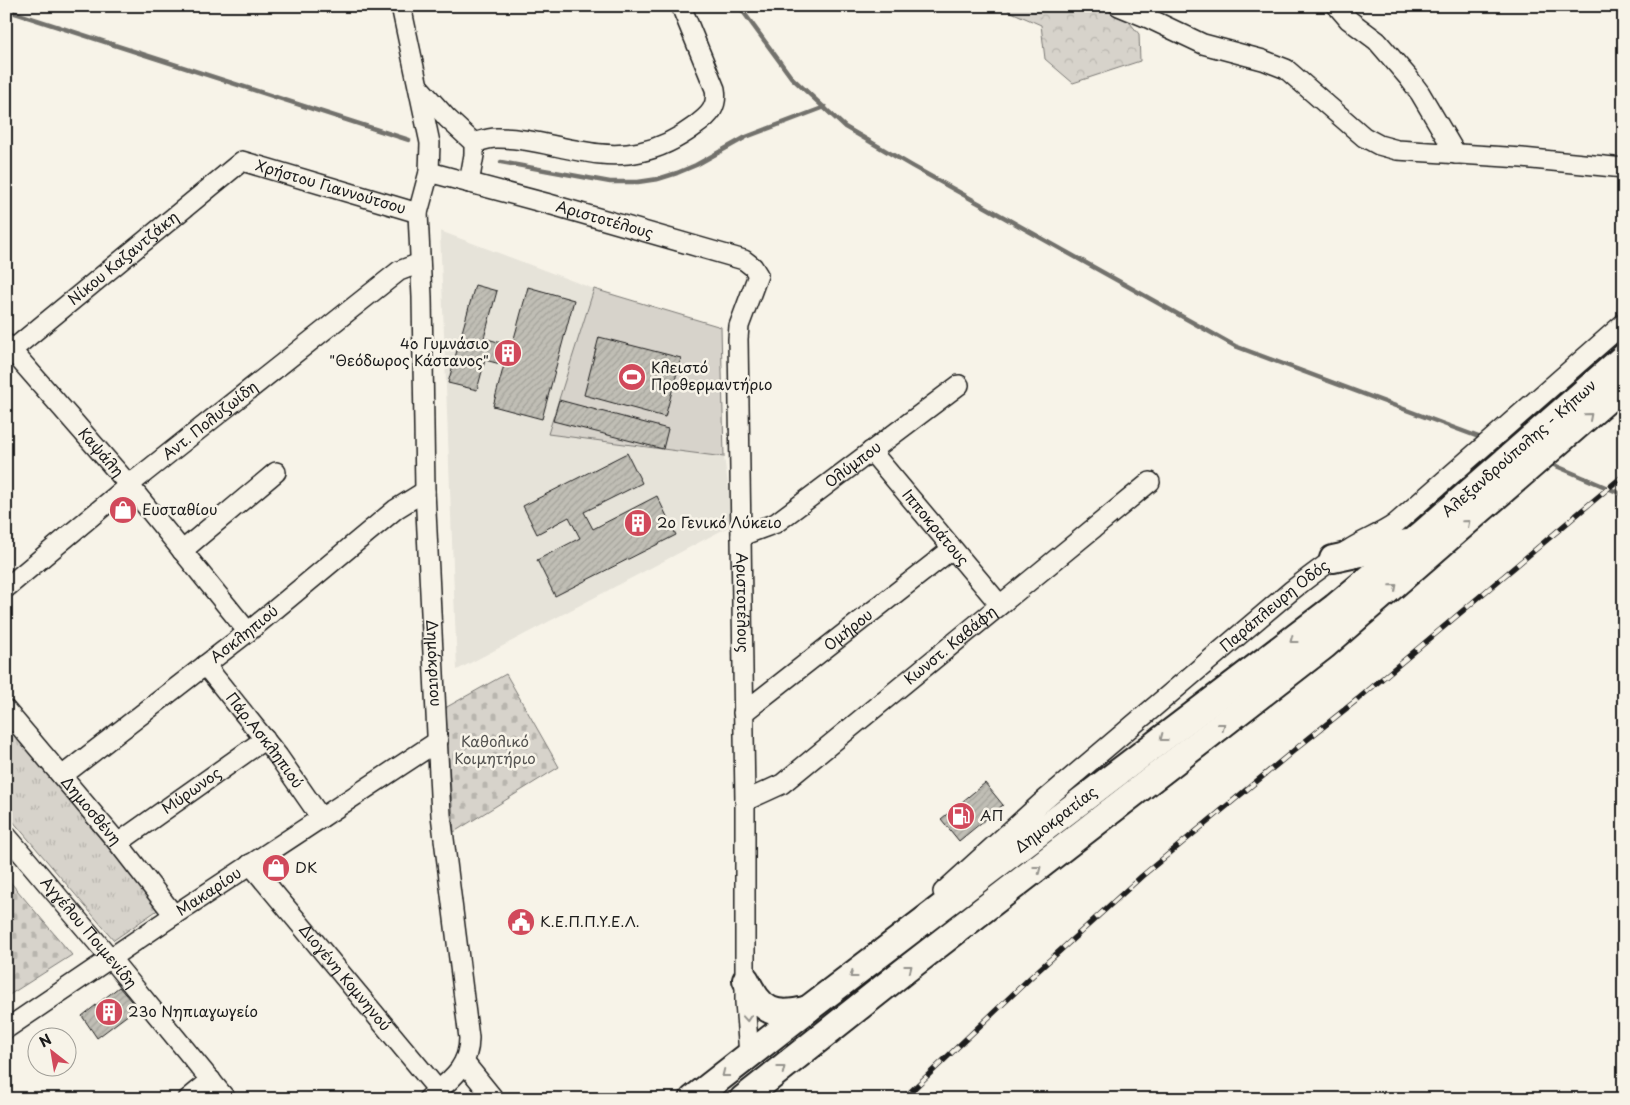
<svg xmlns="http://www.w3.org/2000/svg" width="1630" height="1105" font-family="'Playpen Sans',sans-serif">
<style>
.built{fill:#e6e3d9}
.grass{fill:url(#grass-tufts);stroke:#7a7874}
.forest{fill:url(#forest-crowns);stroke:#7a7874}
.cemetery{fill:url(#cemetery-stones);stroke:#7a7874}
.pitch{fill:#d7d3cb;stroke:#7a7874}
.lines{fill:none;stroke-linecap:round;stroke-linejoin:round}
.stream{stroke:#72716c;stroke-width:4.5}
.building{fill:url(#building-hatch);stroke:#1c1c1c}
.minor-casing{stroke:#1c1c1c;stroke-width:22}
.highway-casing{stroke:#1c1c1c;stroke-width:30}
.minor{stroke:#f7f3e8;stroke-width:19}
.highway{stroke:#f7f3e8;stroke-width:26}
.rail-casing{stroke:#1c1c1c;stroke-width:5.5}
.rail{stroke:#f7f3e8;stroke-width:4;stroke-dasharray:11;stroke-linecap:butt}
.oneway{stroke:#94928c}
.labels{text-anchor:middle;stroke-width:5;stroke-linejoin:round;paint-order:stroke}
.street-label{font-size:15px;fill:#1c1c1c;stroke:#f7f3e8}
.poi-label{font-size:15px;fill:#1c1c1c;stroke:#f7f3e8;text-anchor:start}
.park-label{font-size:15px;fill:#545351;stroke:#f7f3e8}
</style>
<defs>
<pattern id="grass-tufts" width="24" height="20" patternUnits="userSpaceOnUse" patternTransform="scale(1.25)"><rect width="24" height="20" fill="#d7d3cb"/><path d="M3 7l-1-3M5 7V3M7 7l1-3M15 17l-1-3M17 17v-4M19 17l1-3" fill="none" stroke="#b8b5ae"/></pattern>
<pattern id="forest-crowns" width="20" height="18" patternUnits="userSpaceOnUse" patternTransform="scale(1.25)"><rect width="20" height="18" fill="#d7d3cb"/><path d="M2 6a3 3 0 1 1 6 0M12 15a3 3 0 1 1 6 0" fill="none" stroke="#b8b5ae"/></pattern>
<pattern id="cemetery-stones" width="16" height="16" patternUnits="userSpaceOnUse" patternTransform="scale(1.25)"><rect width="16" height="16" fill="#d7d3cb"/><path d="M2 7V4a2 2 0 0 1 4 0v3zM10 15v-3a2 2 0 0 1 4 0v3z" fill="#b8b5ae"/></pattern>
<pattern id="building-hatch" width="6" height="6" patternUnits="userSpaceOnUse" patternTransform="scale(1.25)"><rect width="6" height="6" fill="#c0beb5"/><path d="M-1 1l2-2M0 6l6-6M5 7l2-2" fill="none" stroke="#a4a39b"/></pattern>
</defs>
<rect width="100%" height="100%" fill="#f7f3e8"/>
<filter id="ink" filterUnits="userSpaceOnUse"><feTurbulence type="fractalNoise" baseFrequency=".02" numOctaves="2"/><feDisplacementMap in="SourceGraphic" scale="10" xChannelSelector="R" yChannelSelector="G"/><feConvolveMatrix kernelMatrix="1 2 1 2 8 2 1 2 1" color-interpolation-filters="sRGB"/></filter>
<g filter="url(#ink)">
<path class="built" d="M440,231L594,289L549,434L724,457L734,524L457,670Z"/>
<path class="grass" d="M6,725L159,909L114,940L6,813Z"/>
<path class="forest" d="M1005,6H1111L1125,17L1139,34L1140,61L1073,83L1045,59L1041,25L1009,11Z"/>
<path class="cemetery" d="M506,674L559,767L454,832L445,708Z
M6,877L72,955L6,997Z"/>
<path class="pitch" d="M594,289L721,327L724,457L548,434Z"/>
<g class="lines">
<path class="stream" d="M739,6L791,77L845,127L912,166L1235,346L1484,439
M6,10L409,140
M501,162L610,182H638L658,179L677,173L696,165L746,137L825,107
M1547,462L1624,495"/>
</g>
<path class="building" d="M475,285L497,291L484,338L512,346L528,287L574,300L542,419L493,406L504,365L485,360L477,390L448,383Z
M599,337L681,358L665,417L584,395Z
M559,400L668,429L663,449L553,421Z
M627,453L642,483L584,512L593,529L657,496L676,535L555,596L537,560L580,538L569,517L537,534L523,506Z
M985,783L1003,805L959,841L941,819Z
M119,987L137,1008L97,1038L82,1016Z"/>
<g class="lines">
<defs>
<g id="minor">
<path id="s1" d="M401,6L430,143L429,172L418,213L422,297L425,491L441,815L469,1038C469,1069 449,1081 428,1099"/>
<path d="M1119,6L1148,18L1203,44L1263,60L1286,69L1364,137L1379,145L1397,150L1522,158L1624,168"/>
<path d="M1337,6L1349,20L1377,41L1408,77L1420,93L1456,154"/>
<path d="M419,87L447,118L474,143V155L469,183"/>
<path d="M474,143C481,141 489,138 496,138C544,137 592,163 640,152C660,148 679,138 695,126C710,115 718,107 715,89L681,6"/>
<path id="s2" d="M429,172L549,204L744,260L753,267L758,275L739,326L738,339L745,801V1002L749,1055"/>
<path id="s3" d="M6,344L129,485L248,632"/>
<path id="s4" d="M6,355L242,161L418,213"/>
<path id="s5" d="M871,451L1000,605"/>
<path id="s6" d="M741,536L776,523L959,385"/>
<path d="M182,551L276,472"/>
<path id="s7" d="M6,588L129,485L399,271L420,263"/>
<path id="s8" d="M205,665L278,756L321,818"/>
<path id="s9" d="M6,710L118,843L174,915"/>
<path id="s10" d="M743,713L952,549"/>
<path id="s11" d="M62,776L248,632L396,509L425,491"/>
<path id="s12" d="M745,801L782,784L1150,482"/>
<path id="s13" d="M6,835L111,959L226,1099"/>
<path id="s14" d="M118,843L265,739"/>
<path id="s15" d="M250,864L438,1090"/>
<path id="s16" d="M943,892L1040,804L1291,591C1310,576 1329,561 1350,549C1364,540 1381,534 1395,524L1624,323"/>
<path id="s17" d="M6,1029L174,915L438,741"/>
<path d="M464,1062L494,1099"/>
<path d="M188,1099L211,1080"/>
</g>
<g id="highway">
<path d="M1333,559L1407,543"/>
<path d="M746,980C761,1012 775,1018 808,1009"/>
<path id="s18" d="M693,1099L808,1009L1335,607L1413,542L1624,357"/>
<path d="M743,1099L903,972L1324,646L1624,385"/>
</g>
</defs>
<use href="#minor" class="minor-casing"/>
<use href="#highway" class="highway-casing"/>
<use href="#minor" class="minor"/>
<use href="#highway" class="highway"/>
<defs>
<path id="rail" d="M903,1099L1030,978L1142,876L1303,743L1358,699L1624,475"/>
</defs>
<use href="#rail" class="rail-casing"/>
<use href="#rail" class="rail"/>
</g>
<defs><path id="oneway-chevron" d="M-2-3.5L2.5 0L-2 3.5" fill="none" stroke-width="1.6" stroke-linecap="round" stroke-linejoin="round" transform="scale(1.25)"/></defs>
<g class="oneway">
<use href="#oneway-chevron" transform="translate(1589 416) rotate(-41)"/>
<use href="#oneway-chevron" transform="translate(1467 523) rotate(-41)"/>
<use href="#oneway-chevron" transform="translate(1394 587) rotate(-41)"/>
<use href="#oneway-chevron" transform="translate(1293 640) rotate(143)"/>
<use href="#oneway-chevron" transform="translate(1222 726) rotate(-38)"/>
<use href="#oneway-chevron" transform="translate(1163 738) rotate(143)"/>
<use href="#oneway-chevron" transform="translate(1038 869) rotate(-38)"/>
<use href="#oneway-chevron" transform="translate(909 968) rotate(-38)"/>
<use href="#oneway-chevron" transform="translate(853 975) rotate(143)"/>
<use href="#oneway-chevron" transform="translate(747 1018) rotate(86)"/>
<use href="#oneway-chevron" transform="translate(782 1069) rotate(-38)"/>
<use href="#oneway-chevron" transform="translate(725 1074) rotate(142)"/>
</g>
</g>
<defs>
<symbol id="building-disc" viewBox="-11 -11 22 22"><circle r="9.5" fill="#d1495b" stroke="#f7f3e8"/><path d="M-4-6H4V6H1V3H-1V6H-4ZM-2.5-4.3h1.7v1.8h-1.7ZM.8-4.3h1.7v1.8H.8ZM-2.5-1h1.7V.8h-1.7ZM.8-1h1.7V.8H.8Z" fill="#fff"/></symbol>
<symbol id="stadium-disc" viewBox="-11 -11 22 22"><circle r="9.5" fill="#d1495b" stroke="#f7f3e8"/><path d="M0-5a6.5 5 0 1 0 0 10a6.5 5 0 1 0 0-10ZM-3.5-1.8h7v3.6h-7Z" fill="#fff"/></symbol>
<symbol id="shop-disc" viewBox="-11 -11 22 22"><circle r="9.5" fill="#d1495b" stroke="#f7f3e8"/><path d="M-5-2.5h2.3a2.7 3.5 0 0 1 5.4 0H5L5.5 6h-11ZM-1.5-2.5h3a1.5 2.3 0 0 0-3 0Z" fill="#fff"/></symbol>
<symbol id="fuel-disc" viewBox="-11 -11 22 22"><circle r="9.5" fill="#d1495b" stroke="#f7f3e8"/><path d="M-5.5-6h7V0h2V4h1.3V-2.5L3-4.5l.8-.8L6-3V5H2.5V1h-1V6h-7ZM-4.2-4.7v3.2H.2V-4.7Z" fill="#fff"/></symbol>
<symbol id="civic-disc" viewBox="-11 -11 22 22"><circle r="9.5" fill="#d1495b" stroke="#f7f3e8"/><path d="M-.6-6.5H3V-4.5H.6V-3L4-1V1h2V6H-6V1h2V-1L-.6-3ZM-1.2 2.5V6h2.4V2.5Z" fill="#fff"/></symbol>
</defs>
<g fill-rule="evenodd">
<use href="#building-disc" x="492" y="337" width="32" height="32"/>
<use href="#stadium-disc" x="616" y="361" width="32" height="32"/>
<use href="#shop-disc" x="107" y="494" width="32" height="32"/>
<use href="#building-disc" x="622" y="507" width="32" height="32"/>
<use href="#fuel-disc" x="945" y="800" width="32" height="32"/>
<use href="#shop-disc" x="260" y="852" width="32" height="32"/>
<use href="#civic-disc" x="505" y="906" width="32" height="32"/>
<use href="#building-disc" x="93" y="996" width="32" height="32"/>
</g>
<g class="labels">
<g class="street-label">
<text dy="5" stroke="none"><textPath href="#s4" startOffset="398">Χρήστου Γιαννούτσου</textPath></text>
<text dy="5" stroke="none"><textPath href="#s2" startOffset="182">Αριστοτέλους</textPath></text>
<text dy="5" stroke="none"><textPath href="#s4" startOffset="152">Νίκου Καζαντζάκη</textPath></text>
<text dy="5" stroke="none"><textPath href="#s7" startOffset="264">Αντ. Πολυζωίδη</textPath></text>
<text dy="5" stroke="none"><textPath href="#s18" startOffset="1052">Αλεξανδρούπολης - Κήπων</textPath></text>
<text dy="5" stroke="none"><textPath href="#s3" startOffset="144">Καψάλη</textPath></text>
<text dy="5" stroke="none"><textPath href="#s6" startOffset="134">Ολύμπου</textPath></text>
<text dy="5" stroke="none"><textPath href="#s5" startOffset="100">Ιπποκράτους</textPath></text>
<text dy="5" stroke="none"><textPath href="#s2" startOffset="679">Αριστοτέλους</textPath></text>
<text dy="5" stroke="none"><textPath href="#s16" startOffset="438">Παράπλευρη Οδός</textPath></text>
<text dy="5" stroke="none"><textPath href="#s10" startOffset="134">Ομήρου</textPath></text>
<text dy="5" stroke="none"><textPath href="#s11" startOffset="231">Ασκληπιού</textPath></text>
<text dy="5" stroke="none"><textPath href="#s12" startOffset="259">Κωνστ. Καβάφη</textPath></text>
<text dy="5" stroke="none"><textPath href="#s1" startOffset="662">Δημόκριτου</textPath></text>
<text dy="5" stroke="none"><textPath href="#s8" startOffset="96">Πάρ.Ασκληπιού</textPath></text>
<text dy="5" stroke="none"><textPath href="#s14" startOffset="90">Μύρωνος</textPath></text>
<text dy="5" stroke="none"><textPath href="#s9" startOffset="132">Δημοσθένη</textPath></text>
<text dy="5" stroke="none"><textPath href="#s18" startOffset="458">Δημοκρατίας</textPath></text>
<text dy="5" stroke="none"><textPath href="#s17" startOffset="245">Μακαρίου</textPath></text>
<text dy="5" stroke="none"><textPath href="#s13" startOffset="128">Αγγέλου Ποιμενίδη</textPath></text>
<text dy="5" stroke="none"><textPath href="#s15" startOffset="148">Διογένη Κομνηνού</textPath></text>
</g>
<g class="poi-label">
<text x="489" y="349" text-anchor="end">4ο Γυμνάσιο<tspan x="489" dy="17">"Θεόδωρος Κάστανος"</tspan></text>
<text x="651" y="373">Κλειστό<tspan x="651" dy="17">Προθερμαντήριο</tspan></text>
<text x="142" y="515">Ευσταθίου</text>
<text x="657" y="528">2ο Γενικό Λύκειο</text>
<text x="980" y="821">ΑΠ</text>
<text x="295" y="873">DK</text>
<text x="540" y="927">Κ.Ε.Π.Π.Υ.Ε.Λ.</text>
<text x="128" y="1017">23ο Νηπιαγωγείο</text>
</g>
<g class="park-label">
<text x="495" y="747">Καθολικό<tspan x="495" dy="17">Κοιμητήριο</tspan></text>
</g>
</g>
<rect width="1630" height="1105" fill="none" stroke="#f7f3e8" stroke-width="25"/>
<rect x="12" y="12" width="1605" height="1080" fill="none" stroke="#1c1c1c" stroke-width="2" filter="url(#ink)"/>
<g transform="translate(52 1052) rotate(329)"><circle r="24" fill="#f7f3e8" stroke="#9f9d96"/>
<path d="M0-4L9 19L0 12L-9 19Z" fill="#d1495b"/>
<text y="-8" font-size="14" font-weight="bold" text-anchor="middle" fill="#1c1c1c">N</text>
</g>
</svg>
